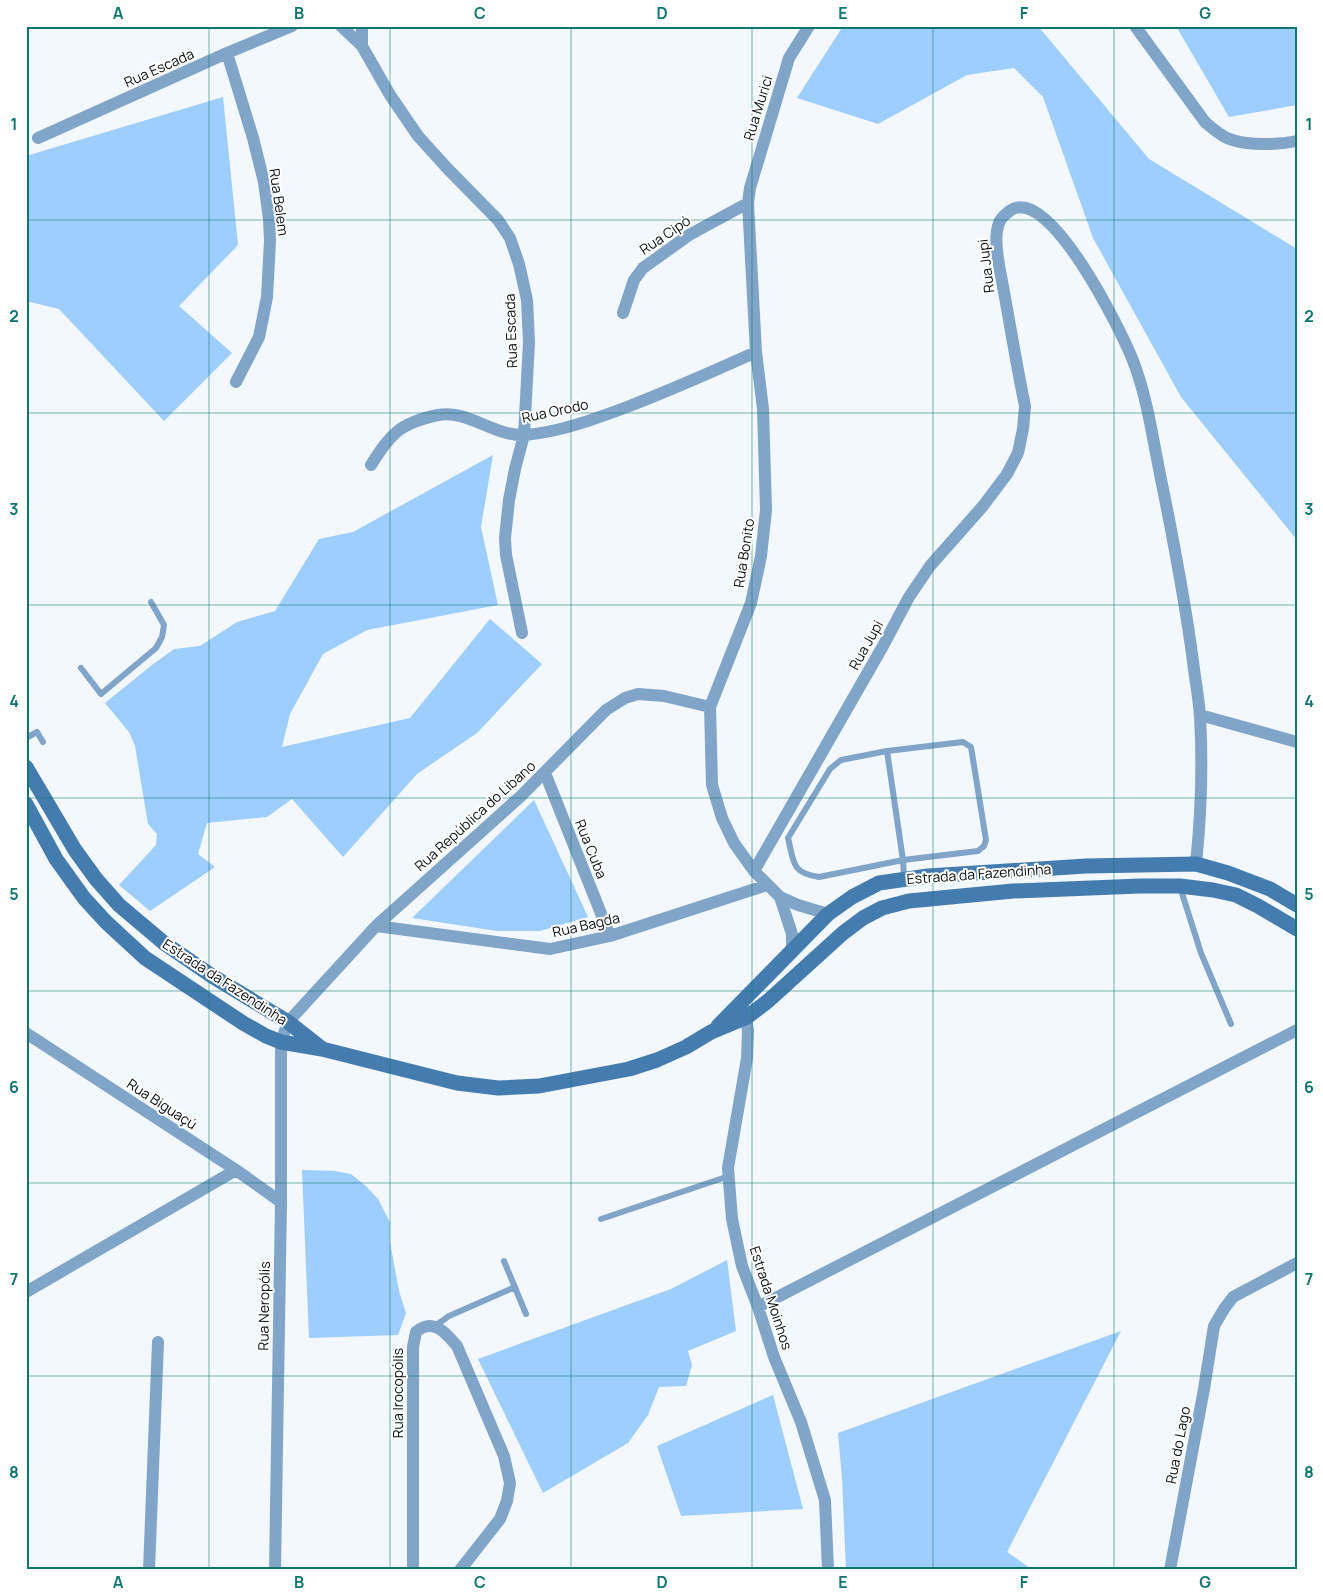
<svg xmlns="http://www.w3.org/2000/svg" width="1323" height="1596" font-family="Manrope,sans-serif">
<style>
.forest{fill:#9dcefd}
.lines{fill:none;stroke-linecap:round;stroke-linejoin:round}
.lane{stroke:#81a5c8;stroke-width:6}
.street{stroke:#81a5c8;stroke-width:12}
.secondary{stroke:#457caf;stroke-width:15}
.grid{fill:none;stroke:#0f766e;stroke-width:1;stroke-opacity:0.55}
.labels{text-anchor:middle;stroke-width:4;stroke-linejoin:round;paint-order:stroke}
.street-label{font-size:14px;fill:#090e12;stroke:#fff}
.neatline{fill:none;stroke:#0f766e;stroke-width:2}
.grid-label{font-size:16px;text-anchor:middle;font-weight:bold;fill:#0f766e}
</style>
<rect width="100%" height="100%" fill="#f3f8fe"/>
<path class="forest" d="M843,26H1038L1149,159L1297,249V540L1181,397L1093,238L1043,97L1014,68L967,75L878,124L797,98Z
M1176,26H1297V105L1229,117Z
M223,97L238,245L179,306L232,353L164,421L59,309L26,301V156Z
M493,455L481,527L498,605L367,630L323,654L290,714L282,747L410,718L490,619L542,664L477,733L417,774L343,857L292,799L267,817L207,823L198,854L215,867L150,911L119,885L156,845L157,834L148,824L135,746L129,732L105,703L152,665L174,649L200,646L237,622L275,611L319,539L353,532Z
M534,800L588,917L540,931H497L412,918Z
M302,1170L334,1171L351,1174L367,1187L378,1199L390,1222V1242L399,1291L406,1313L398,1335L309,1338Z
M727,1260L736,1331L688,1351L692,1365L686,1386L659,1387L648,1415L628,1443L543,1493L478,1359L671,1289Z
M1121,1331L1007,1552L1033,1570H846L842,1478L838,1433Z
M773,1395L803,1509L681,1516L657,1446Z"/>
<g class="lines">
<path class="lane" d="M81,668L101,694L156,648L162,637L164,625L151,602
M26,738L37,732L43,742
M887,751L903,860L819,877C791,873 794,862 788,838L830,769L841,760L887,751L963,742L971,747L986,840L984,846L978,851L903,860L904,878
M1180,887L1201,953L1231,1024
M601,1219L729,1176
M504,1261L526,1314
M435,1326L449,1316L515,1287"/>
<path class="street" d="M341,26L362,46L390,95L418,136L447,168L498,220L510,238L519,264L527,300L529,342L524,435L515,469L509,500L505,538L506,555L522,633
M809,26L789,58L750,188L748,203L756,352L763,409L766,510L761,556L751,603L710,707L712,785L722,818L734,843L754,871L780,897L798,905L828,914
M1135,26L1205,122C1212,128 1218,134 1227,138C1245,146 1278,145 1297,141
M362,46V26
M227,53L253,138L264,182L269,219L270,241L267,297L259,337L236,382
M38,138L227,53L292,26
M623,313L634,280L643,268L689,235L748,203
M371,465C391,434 399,423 438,415C467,409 495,437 525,435C560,432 595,419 627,407C671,390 714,371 756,352
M1200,715L1297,742
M545,773L610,936
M754,871L883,646L909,597L930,566L983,506L1007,474L1018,453L1023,429L1025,406C1017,368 1011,330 1004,292C1001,273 992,241 999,223C1001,217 1006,214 1011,210C1050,186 1120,329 1132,358C1148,398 1153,442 1162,484C1174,543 1185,602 1193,661C1195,680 1199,698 1200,717C1203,766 1201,815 1196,864
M780,897L792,934V949
M376,926L550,949L610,936L767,885
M745,1010L748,1031L747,1058L728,1168L732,1219L742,1266L758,1307L774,1357L801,1422L825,1500L828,1570
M26,1033L236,1170L281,1202
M26,1292L236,1170
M758,1307L1297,1030
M149,1570L158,1342
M275,1570L281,1202V1042L288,1022L376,926L521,796L606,710L625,698L638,694L664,696L710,707
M413,1570V1347L416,1332C433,1317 446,1333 457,1346L504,1456L510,1483L507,1501L500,1519L460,1570
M1170,1570L1204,1389L1214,1326L1224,1309L1233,1297L1297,1263"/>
<path class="secondary" d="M26,767L75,850L96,879L119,905L164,943L212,976L288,1022L321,1048
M26,804L56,859L84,898L106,922L145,958L243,1023L266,1036L281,1042L322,1049L457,1083L498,1088L539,1086L629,1069L657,1060L686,1047L711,1032L747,1017L768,1001L843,933L863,918L882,908L909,901L1013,891L1140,886H1180L1213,890L1236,895L1258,906L1297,929
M718,1026L828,914L852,897L879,883L928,876L1086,866L1196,864L1228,873L1270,889L1297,905"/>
</g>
<path class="grid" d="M209,26V1570M390,26V1570M571,26V1570M752,26V1570M933,26V1570M1114,26V1570M26,220H1297M26,413H1297M26,605H1297M26,798H1297M26,991H1297M26,1183H1297M26,1376H1297"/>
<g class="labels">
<g class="street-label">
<text transform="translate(159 68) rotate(-24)" y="5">Rua Escada</text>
<text transform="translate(758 108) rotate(-73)" y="5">Rua Murici</text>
<text transform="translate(279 202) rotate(82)" y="5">Rua Belem</text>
<text transform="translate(665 235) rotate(-34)" y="5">Rua Cipó</text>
<text transform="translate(986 266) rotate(-97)" y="5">Rua Jupi</text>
<text transform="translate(511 331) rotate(-92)" y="5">Rua Escada</text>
<text transform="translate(555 411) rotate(-12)" y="5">Rua Orodo</text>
<text transform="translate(744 553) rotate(-81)" y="5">Rua Bonito</text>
<text transform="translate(866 645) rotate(-61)" y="5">Rua Jupi</text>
<text transform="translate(475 816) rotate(-42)" y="5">Rua República do Libano</text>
<text transform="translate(591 849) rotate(68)" y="5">Rua Cuba</text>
<text transform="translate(979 874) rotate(-4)" y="5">Estrada da Fazendinha</text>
<text transform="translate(586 925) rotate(-13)" y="5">Rua Bagda</text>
<text transform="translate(225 982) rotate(33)" y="5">Estrada da Fazendinha</text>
<text transform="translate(162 1104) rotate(33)" y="5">Rua Biguaçú</text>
<text transform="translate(771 1298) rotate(72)" y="5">Estrada Moinhos</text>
<text transform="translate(264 1306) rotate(-89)" y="5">Rua Neropólis</text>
<text transform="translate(398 1393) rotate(-90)" y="5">Rua Irocopólis</text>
<text transform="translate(1178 1445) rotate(-79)" y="5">Rua do Lago</text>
</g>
</g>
<rect width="1323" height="1596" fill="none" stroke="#ffffff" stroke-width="55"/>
<rect x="28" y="28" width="1268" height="1540" class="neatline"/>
<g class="grid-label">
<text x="118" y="19">A</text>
<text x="299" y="19">B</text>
<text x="480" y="19">C</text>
<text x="662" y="19">D</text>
<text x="843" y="19">E</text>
<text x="1024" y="19">F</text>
<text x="1205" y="19">G</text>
<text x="14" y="130">1</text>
<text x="1309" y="130">1</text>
<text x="14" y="322">2</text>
<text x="1309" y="322">2</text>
<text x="14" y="515">3</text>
<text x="1309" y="515">3</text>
<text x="14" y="707">4</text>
<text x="1309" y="707">4</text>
<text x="14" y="900">5</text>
<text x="1309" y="900">5</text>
<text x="14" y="1093">6</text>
<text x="1309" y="1093">6</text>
<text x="14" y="1285">7</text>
<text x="1309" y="1285">7</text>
<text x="14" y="1478">8</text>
<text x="1309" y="1478">8</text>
<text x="118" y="1588">A</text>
<text x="299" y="1588">B</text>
<text x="480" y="1588">C</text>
<text x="662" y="1588">D</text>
<text x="843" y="1588">E</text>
<text x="1024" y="1588">F</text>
<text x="1205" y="1588">G</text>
</g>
</svg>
